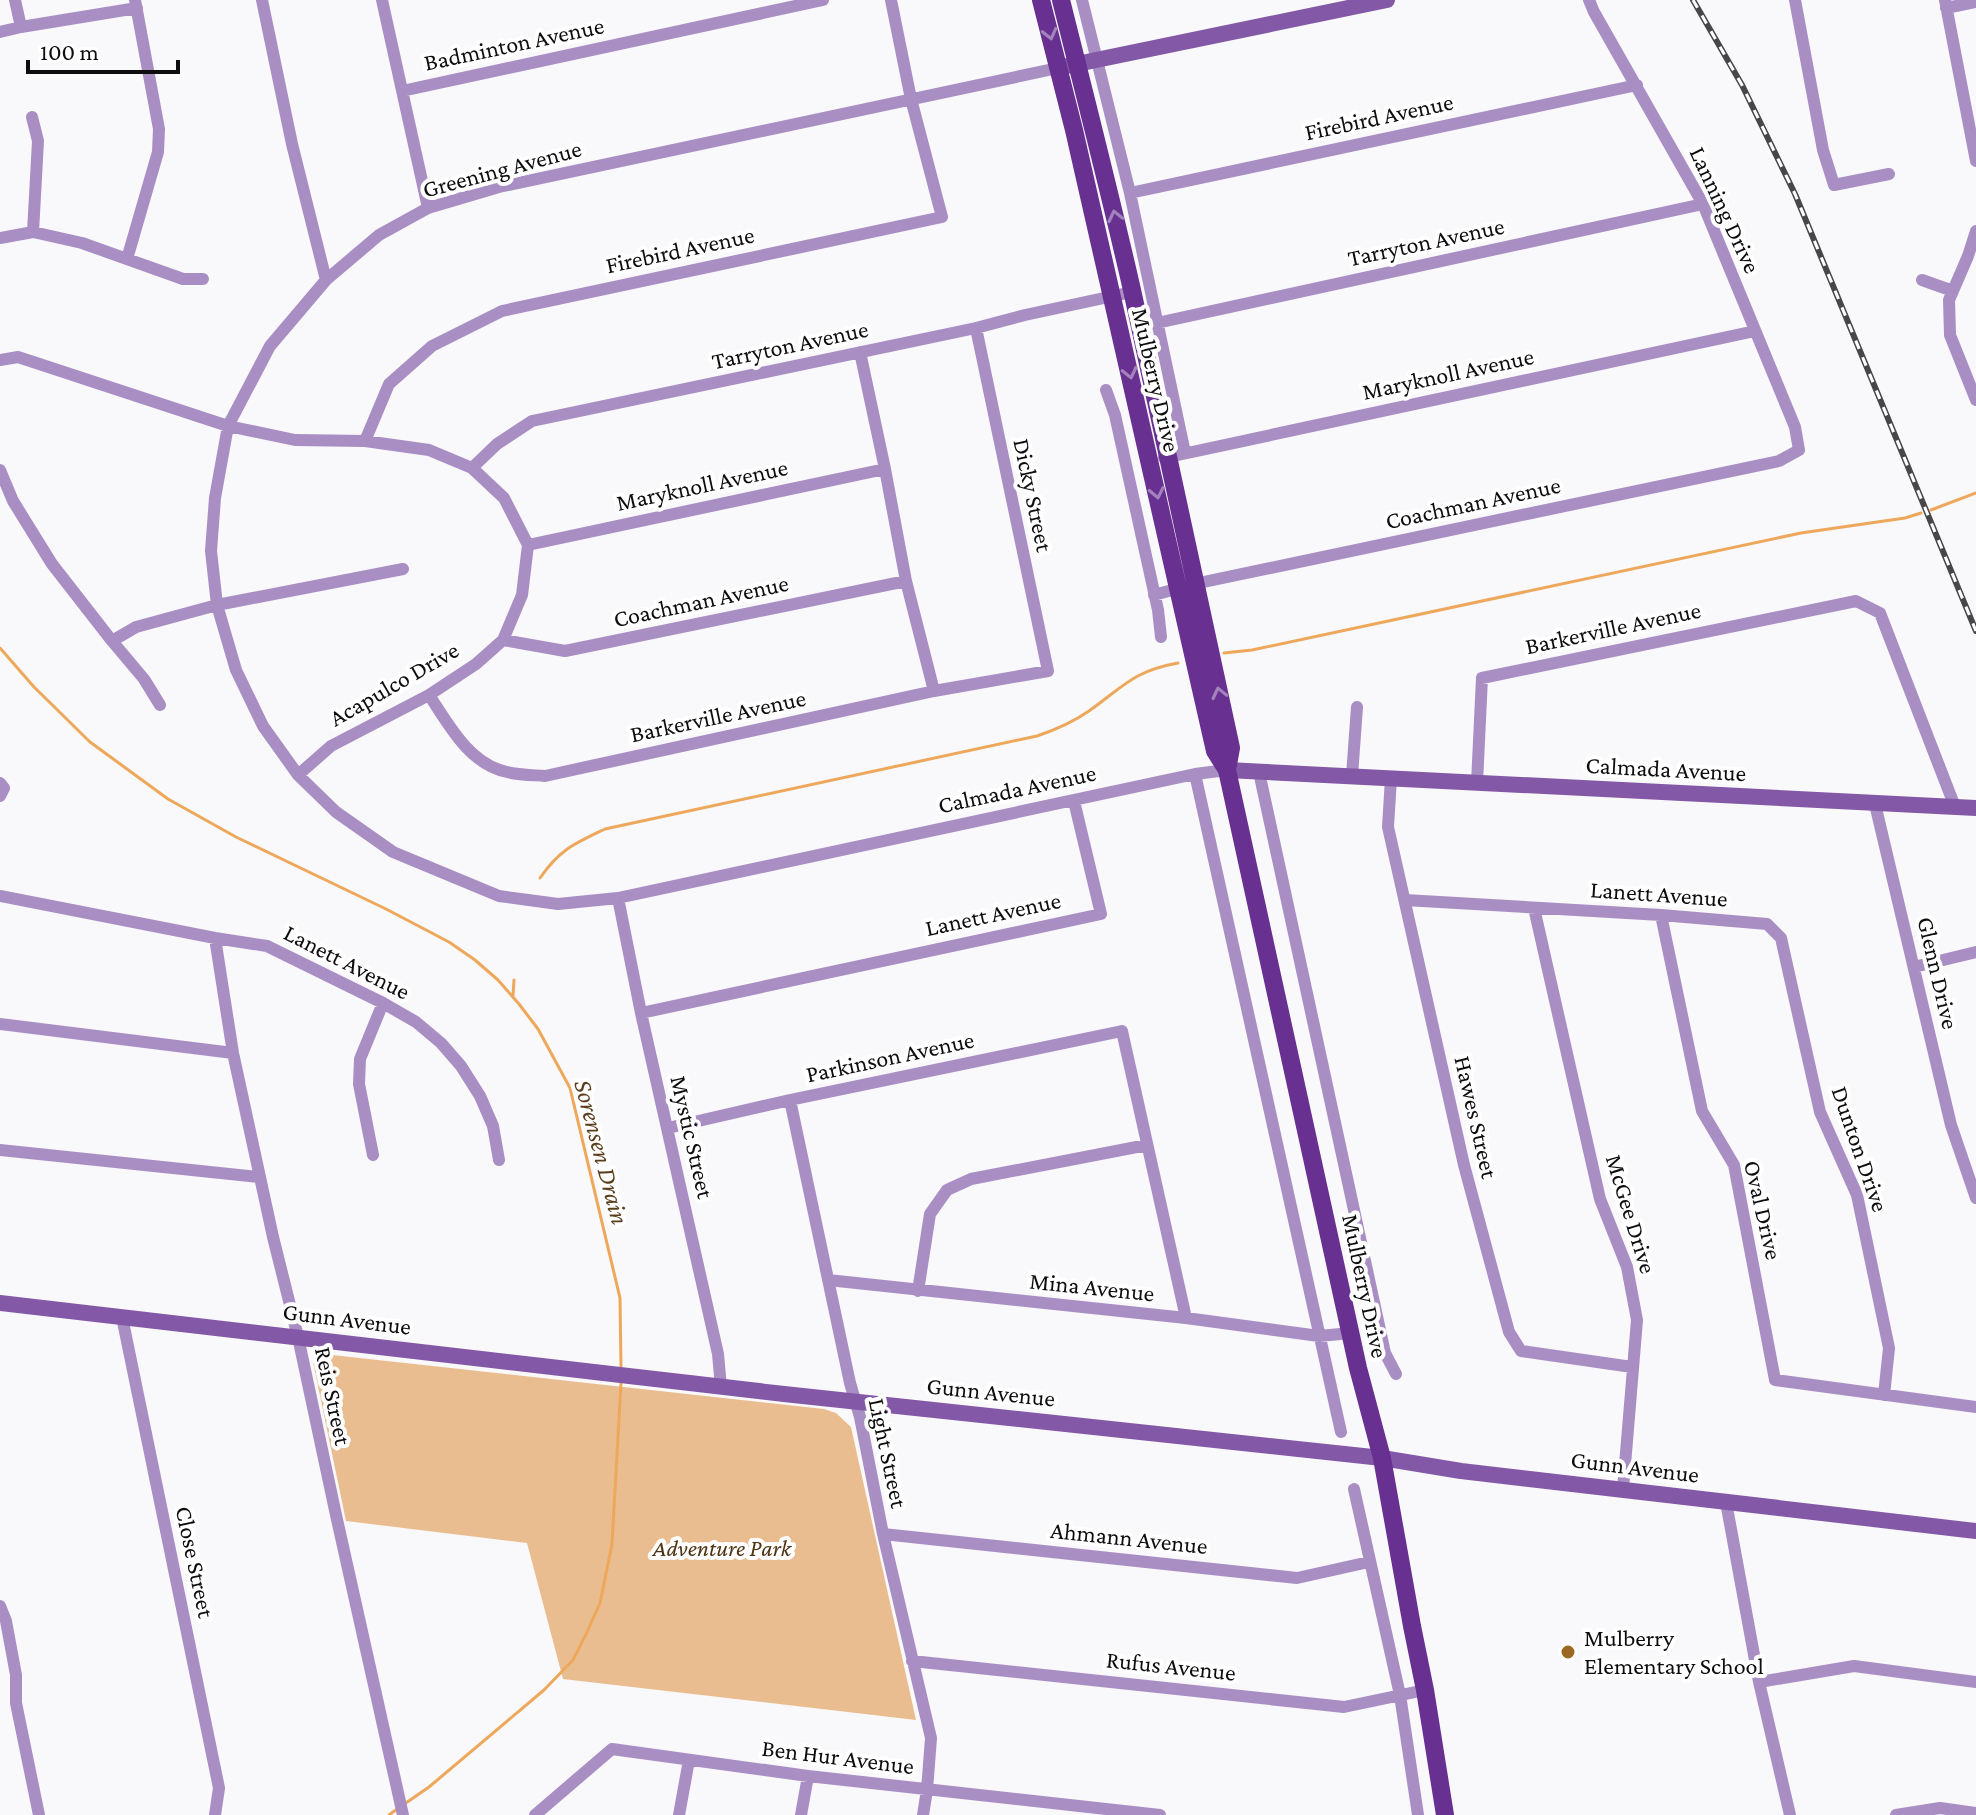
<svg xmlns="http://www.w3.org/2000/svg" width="1976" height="1815" font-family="'Crimson Pro',serif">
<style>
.green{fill:#e9bd8f}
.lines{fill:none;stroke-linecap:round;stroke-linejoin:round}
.stream{stroke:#eda85b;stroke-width:3}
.street{stroke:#a98ec4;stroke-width:12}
.secondary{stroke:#8359a7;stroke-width:16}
.primary{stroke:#673091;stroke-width:18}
.rail-casing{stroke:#474648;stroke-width:6}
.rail{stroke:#fff;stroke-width:3;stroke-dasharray:9;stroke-linecap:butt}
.oneway{stroke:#a483bd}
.poi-dot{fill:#9d6621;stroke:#fff;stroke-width:3}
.labels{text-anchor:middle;stroke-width:8;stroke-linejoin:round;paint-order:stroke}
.street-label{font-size:24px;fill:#0d0d0e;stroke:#fff}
.park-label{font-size:24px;font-style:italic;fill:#4f3312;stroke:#fff}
.poi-label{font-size:24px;fill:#0d0d0e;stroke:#fff;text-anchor:start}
.water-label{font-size:26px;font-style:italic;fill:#5a3e1d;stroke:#fff}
</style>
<rect width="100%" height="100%" fill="#f9f8fb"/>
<path class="green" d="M323,1354L824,1409L836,1413L851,1427L916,1720L563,1679L527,1543L346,1521L313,1362Z"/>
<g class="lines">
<path class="stream" d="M1931,510L1976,493
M0,648L34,687L90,742L168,799L236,837L386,909L449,942L475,960L498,980L519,1004L538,1029L570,1088L620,1298L621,1367
M1224,653L1252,650L1801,533L1905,518L1921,513
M540,878C560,849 574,844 605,829L1037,736C1055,730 1073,722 1089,711C1123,687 1133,671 1178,663
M513,996L514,980
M403,1805L429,1787L544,1690L573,1660L586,1634L600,1603L612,1544L621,1383
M389,1815L397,1809"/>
<path class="street" d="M15,0L21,27
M262,0L292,144L326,280
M382,0L428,208
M1082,0L1130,193L1185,453
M1795,0L1823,150L1834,185L1889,174
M1945,0L1976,161
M1946,8L1976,2
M0,32L21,27L137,8
M1058,68L499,187L428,208L379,235L326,280L270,346L228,426L215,498L211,551L217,605L236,670L263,726L298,775L336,812L393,852L499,896L558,904L618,898L1195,774L1227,770
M402,91L823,0
M32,117L38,141L33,232
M1130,193L1637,85
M1976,231L1968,256L1949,300L1950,335L1976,400
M0,238L33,232L82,243L183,279H203
M127,259L158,152L159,129L135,0
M1922,280L1953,291
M1157,323L1703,204
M860,352L885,469L906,581L934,691
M0,360L18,357L228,426L295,440L365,441L429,450L472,468L504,498L528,545L522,595L503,640L476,664L429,695L331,746L298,775
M1106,390L1115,415L1158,610L1161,637
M365,441L389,384L432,346L502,311L942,217L911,99L891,0
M1164,458L1755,331
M472,468L497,444L532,421L976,328L1025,315L1132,292
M0,470L13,501L52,564L112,641L144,679L160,705
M528,545L885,469
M1154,595L1194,584L1779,461L1799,450L1795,427L1703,204L1594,12L1589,0
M503,640L565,651L906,581
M112,641L136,627L217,605L403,569
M429,695C449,725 469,764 507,772C519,775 532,775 545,776L934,691L1048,671L976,328
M1259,772L1385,1353L1396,1374
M1195,774L1341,1432
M1352,776L1357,707
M1391,778L1388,827L1464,1165L1509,1332L1521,1351L1632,1367
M0,783L4,788L0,796
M1477,783L1482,678L1856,601L1880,613L1955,807
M1875,804L1951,1125L1976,1198
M0,896L215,938L267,946L383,1003L416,1022L441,1043L461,1066L480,1096L493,1126L499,1160
M618,898L641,1013L718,1354L721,1387
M1405,900L1661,915L1767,924L1781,938L1820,1112L1857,1195L1889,1348L1884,1395
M1534,908L1600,1199L1627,1267L1637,1320L1623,1489
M1661,915L1702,1111L1734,1165L1775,1380L1976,1407
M215,938L233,1053L273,1237L298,1337L336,1515L403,1815
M1914,967L1976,952
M641,1013L1101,914L1074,801
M0,1024L233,1053
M790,1100L850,1383L860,1417L883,1534L931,1738L927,1790L923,1815
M668,1128L790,1100L1122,1031L1186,1318
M0,1150L259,1177
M373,1155L359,1084L360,1059L383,1003
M828,1280L1186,1318L1319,1336L1351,1333
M918,1291L930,1214L947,1190L971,1179L1147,1145
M122,1317L219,1788L215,1815
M1354,1489L1400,1695L1418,1815
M1726,1502L1759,1682L1790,1815
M883,1534L1297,1578L1369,1562
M0,1606L6,1621L16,1675V1703L39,1815
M912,1661L1344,1707L1425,1690
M1759,1682L1854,1666L1976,1682
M535,1815L612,1749L808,1776L1160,1815
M679,1815L689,1760
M801,1815L808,1776
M1896,1815L1940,1808L1976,1813"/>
<path class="secondary" d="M1067,66L1387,0
M1227,770L1976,808
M0,1303L784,1394L1382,1458L1461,1471L1976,1531"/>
<path class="primary" d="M1041,0L1074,130L1215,751L1227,770L1358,1368L1382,1458L1412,1626L1425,1690L1445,1815
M1061,0C1085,96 1110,193 1132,290C1166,442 1197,595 1231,748L1227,770"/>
<defs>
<path id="rail" d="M1693,0L1742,85L1795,194L1976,631"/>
</defs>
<use href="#rail" class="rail-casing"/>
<use href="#rail" class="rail"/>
</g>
<defs><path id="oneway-chevron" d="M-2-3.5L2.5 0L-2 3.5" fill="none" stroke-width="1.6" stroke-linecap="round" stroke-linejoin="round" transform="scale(2)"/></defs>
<g class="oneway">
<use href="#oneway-chevron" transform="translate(1050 34) rotate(76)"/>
<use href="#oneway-chevron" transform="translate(1115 216) rotate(-103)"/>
<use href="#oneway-chevron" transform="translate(1130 373) rotate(77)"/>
<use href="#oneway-chevron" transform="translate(1157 493) rotate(78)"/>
<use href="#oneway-chevron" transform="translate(1219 693) rotate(-103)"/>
</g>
<circle class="poi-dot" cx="1568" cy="1652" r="8"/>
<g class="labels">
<g class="street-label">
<text transform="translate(514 44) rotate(-12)" y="8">Badminton Avenue</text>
<text transform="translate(1379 117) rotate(-12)" y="8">Firebird Avenue</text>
<text transform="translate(502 169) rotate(-15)" y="8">Greening Avenue</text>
<text transform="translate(1725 210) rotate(65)" y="8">Lanning Drive</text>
<text transform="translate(1426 242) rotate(-12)" y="8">Tarryton Avenue</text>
<text transform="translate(680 250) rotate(-12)" y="8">Firebird Avenue</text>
<text transform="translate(790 345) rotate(-12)" y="8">Tarryton Avenue</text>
<text transform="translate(1448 374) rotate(-12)" y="8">Maryknoll Avenue</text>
<text transform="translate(1156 380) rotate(77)" y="8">Mulberry Drive</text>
<text transform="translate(702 485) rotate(-12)" y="8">Maryknoll Avenue</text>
<text transform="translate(1033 495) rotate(78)" y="8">Dicky Street</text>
<text transform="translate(1473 503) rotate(-12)" y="8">Coachman Avenue</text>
<text transform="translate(701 601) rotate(-12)" y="8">Coachman Avenue</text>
<text transform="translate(1613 628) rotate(-12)" y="8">Barkerville Avenue</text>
<text transform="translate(394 684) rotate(-30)" y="8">Acapulco Drive</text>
<text transform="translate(718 716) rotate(-12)" y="8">Barkerville Avenue</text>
<text transform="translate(1666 769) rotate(3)" y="8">Calmada Avenue</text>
<text transform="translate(1017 789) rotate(-12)" y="8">Calmada Avenue</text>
<text transform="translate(1659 894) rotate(4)" y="8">Lanett Avenue</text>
<text transform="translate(993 914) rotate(-12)" y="8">Lanett Avenue</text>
<text transform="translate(347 962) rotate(27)" y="8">Lanett Avenue</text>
<text transform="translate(1938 973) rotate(77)" y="8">Glenn Drive</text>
<text transform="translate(890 1057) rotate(-12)" y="8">Parkinson Avenue</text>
<text transform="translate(1476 1117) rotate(77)" y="8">Hawes Street</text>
<text transform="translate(692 1137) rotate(77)" y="8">Mystic Street</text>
<text transform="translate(1860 1149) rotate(71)" y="8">Dunton Drive</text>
<text transform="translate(1763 1210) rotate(77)" y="8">Oval Drive</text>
<text transform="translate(1631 1214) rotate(73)" y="8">McGee Drive</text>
<text transform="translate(1365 1286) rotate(78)" y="8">Mulberry Drive</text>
<text transform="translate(1092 1287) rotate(6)" y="8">Mina Avenue</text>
<text transform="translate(347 1319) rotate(7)" y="8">Gunn Avenue</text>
<text transform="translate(991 1392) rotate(6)" y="8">Gunn Avenue</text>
<text transform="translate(333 1396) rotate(78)" y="8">Reis Street</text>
<text transform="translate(888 1453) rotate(78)" y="8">Light Street</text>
<text transform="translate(1635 1467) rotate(7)" y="8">Gunn Avenue</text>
<text transform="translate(1129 1538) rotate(6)" y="8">Ahmann Avenue</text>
<text transform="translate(195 1562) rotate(78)" y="8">Close Street</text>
<text transform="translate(1171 1666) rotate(6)" y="8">Rufus Avenue</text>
<text transform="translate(838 1757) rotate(7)" y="8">Ben Hur Avenue</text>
</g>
<g class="park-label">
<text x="722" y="1556">Adventure Park</text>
</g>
<g class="poi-label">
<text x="1584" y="1646">Mulberry<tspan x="1584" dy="28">Elementary School</tspan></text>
</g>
<g class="water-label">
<text transform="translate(602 1152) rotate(75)" y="9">Sorensen Drain</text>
</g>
</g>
<path d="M28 60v12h150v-12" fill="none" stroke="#0d0d0e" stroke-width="4"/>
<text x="40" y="60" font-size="24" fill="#0d0d0e" stroke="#ffffff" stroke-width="6" paint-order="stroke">100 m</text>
</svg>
